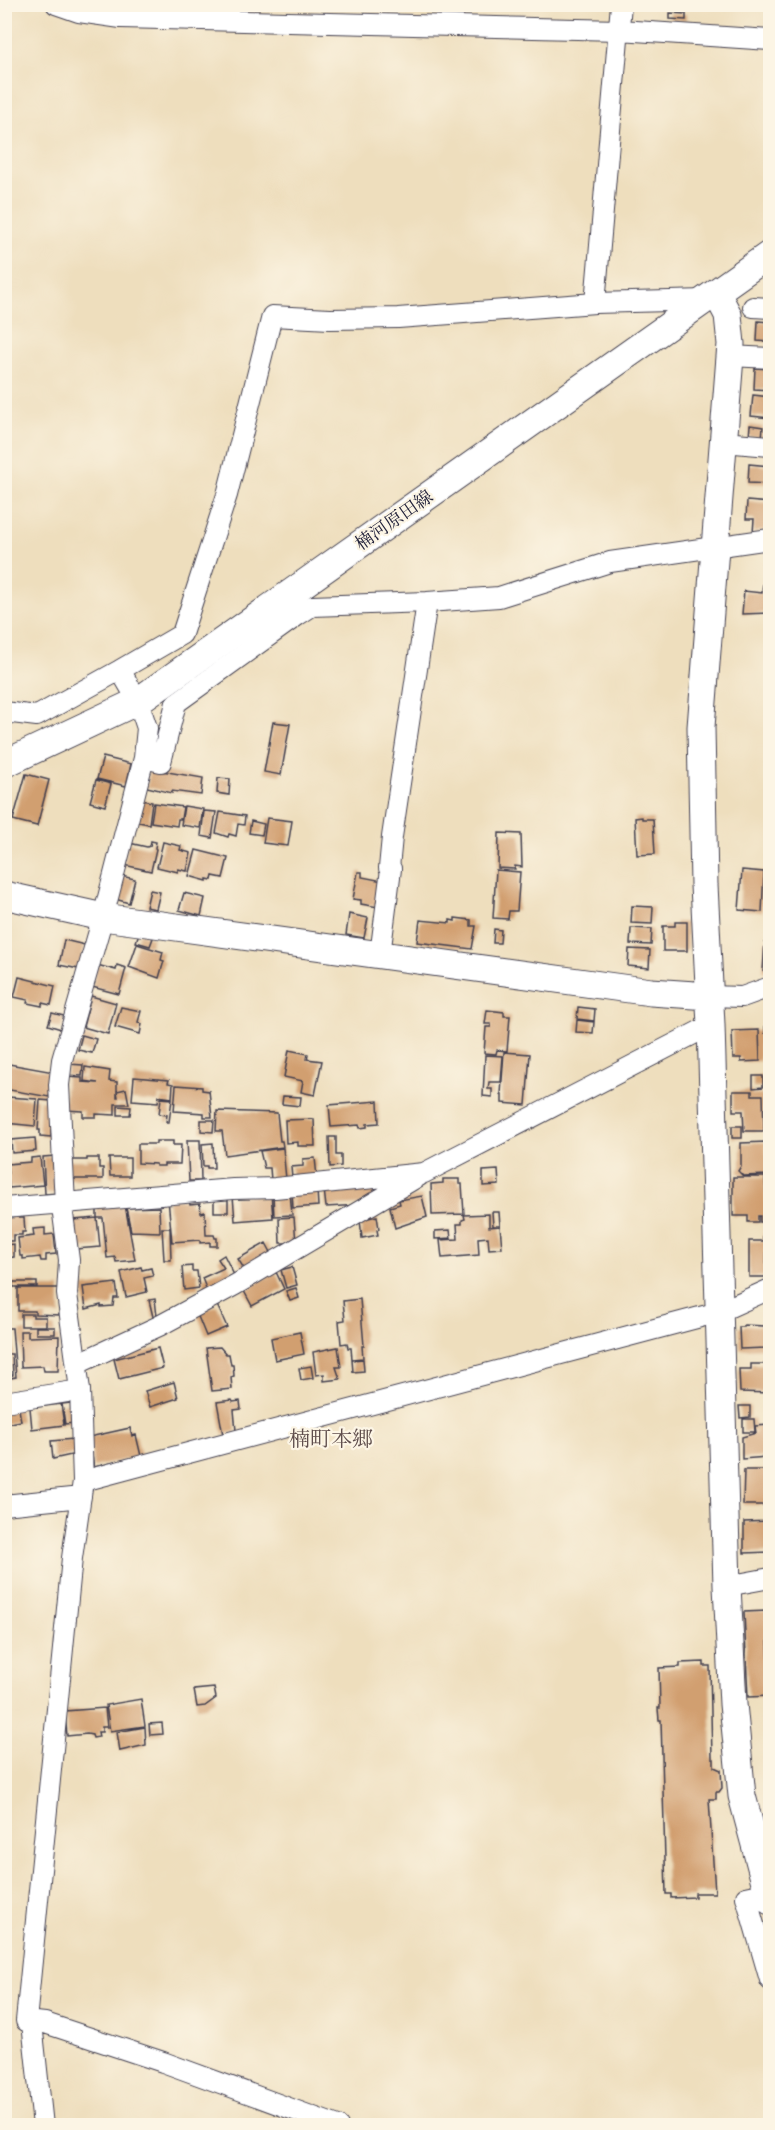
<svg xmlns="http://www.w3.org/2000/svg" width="775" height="2130" font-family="Alegreya,'Noto Serif JP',serif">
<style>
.building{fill:#d19f6f}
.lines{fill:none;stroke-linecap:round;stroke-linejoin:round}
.street-casing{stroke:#413e4e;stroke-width:22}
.secondary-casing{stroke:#413e4e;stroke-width:29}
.street{stroke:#fff;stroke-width:20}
.secondary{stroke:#fff;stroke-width:27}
.labels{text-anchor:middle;stroke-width:4.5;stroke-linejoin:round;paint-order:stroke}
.street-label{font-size:18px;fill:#22223b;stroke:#fcf5e5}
.quarter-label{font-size:21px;fill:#5f4e4d;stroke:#fcf5e5}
</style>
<rect width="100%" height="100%" fill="#fcf5e5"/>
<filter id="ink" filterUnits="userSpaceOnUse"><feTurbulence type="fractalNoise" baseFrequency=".0167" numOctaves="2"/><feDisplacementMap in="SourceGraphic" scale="12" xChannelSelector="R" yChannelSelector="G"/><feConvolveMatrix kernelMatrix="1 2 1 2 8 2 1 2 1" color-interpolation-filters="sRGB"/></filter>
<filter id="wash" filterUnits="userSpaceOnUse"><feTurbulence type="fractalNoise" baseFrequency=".008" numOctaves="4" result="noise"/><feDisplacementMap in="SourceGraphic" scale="24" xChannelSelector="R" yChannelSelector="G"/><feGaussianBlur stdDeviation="1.35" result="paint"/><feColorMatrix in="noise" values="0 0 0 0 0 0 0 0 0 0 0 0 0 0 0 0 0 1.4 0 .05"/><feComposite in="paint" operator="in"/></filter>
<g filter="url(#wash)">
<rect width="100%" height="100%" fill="#eedebd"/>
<g id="blocks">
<path class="building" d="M670,13L686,14V20L670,19Z
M758,321L770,322V342L757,341Z
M755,368L770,369V390L754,389Z
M753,395L770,397V418L751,416Z
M750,425L763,427L762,438L749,437Z
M749,464L770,466V484L748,483Z
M747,501L770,503V529L753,533L754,519H746Z
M765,562L770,563V613L742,614L744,591L762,593Z
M273,722L290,724L281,775L264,772Z
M103,757L131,764L126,786L97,779Z
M150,769L203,778L201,795L172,791V793L147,787Z
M26,774L49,780L37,826L13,820Z
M218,778L230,779L229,795L217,793Z
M96,780L111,784L105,806L90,802Z
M141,800L152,802L149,824L138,822Z
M154,803L183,807L181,819H178L177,826L151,822Z
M184,806L203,809L200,828L181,825Z
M204,811L216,812L212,838L201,836Z
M220,812L245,816L244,825L238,824L236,836L229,834L228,837L216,833Z
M642,817V819H653L655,854L637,855L635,818Z
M267,818L292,821L288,846L263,843Z
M251,821L264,824L262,835L249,833Z
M499,833L521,834L522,867L515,866V869L498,868Z
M151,841L156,842L155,848L156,849L151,871L124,865L129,843L147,847L150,846Z
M163,842L181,846L180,850L191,853L187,871L178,869V872L157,867Z
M196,850L228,858L223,878L213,876L212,880L207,879V881L189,876Z
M496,870L520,872L517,911H509L508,919L493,918Z
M742,870L764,872L762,912L739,910Z
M358,872H362V877L383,881L378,907L361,904V900L353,899Z
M121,876L135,879L129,903L115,899Z
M150,890L160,892L156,909L146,907Z
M184,893L205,898L201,916L179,910Z
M632,906L653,907L652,924L631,923Z
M349,914L368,918L364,938L346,935Z
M455,918L471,920V926H476L472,949L417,942L420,920L450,923V920L455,921Z
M675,922H687V951H663V926H675Z
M631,928L652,929L651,945L630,944Z
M494,929L501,930L500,943H493Z
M139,933L153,938L150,946L136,942Z
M64,940L85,945L79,969L59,965Z
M765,942L770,943V972L763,971Z
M137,944L163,952L161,960L164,961L159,978L129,967Z
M629,949L650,950L649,968L628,966Z
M97,965L116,970L117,965L126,968L119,994L92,987Z
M19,977L55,986L51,1005L42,1003V1006L27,1003L28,1000L14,997Z
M91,996L116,1003L108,1034L83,1027Z
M121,1007L141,1011L138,1022L142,1024L140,1034L115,1027Z
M578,1007L595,1009L594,1021L577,1019Z
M487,1010L504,1012V1016H510L507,1051L497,1050L496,1054L484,1053L486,1027H491V1024H485Z
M765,1011H770V1032L765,1033Z
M52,1013L64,1016L61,1029L48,1025Z
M577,1020L594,1022L593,1033L576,1032Z
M759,1030L760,1061L741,1062V1058H733L732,1031Z
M82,1035L96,1039L92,1053L78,1050Z
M289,1050L308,1054L307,1059L322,1061L315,1095L301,1092L303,1081L284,1077Z
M504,1052L530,1054L526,1105L502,1103V1094H501Z
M485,1055L503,1056L501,1082H489L488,1089H492V1097L483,1096Z
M9,1064L54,1072L49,1097L4,1089Z
M68,1064L83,1065L82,1076L66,1075Z
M85,1067L110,1071L109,1081L117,1082V1097H118L117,1091L126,1089L129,1104H115V1115L96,1114V1117H83V1111L64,1110L66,1077L82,1078V1082L98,1083L84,1081Z
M753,1076H763V1087L753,1088Z
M134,1077L169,1080L168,1083L173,1084L172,1098L159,1096L158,1102L132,1100Z
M176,1085L202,1087V1090L209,1091L212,1117H204V1113L174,1111Z
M733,1091H752V1095H763L764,1131H744L743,1111H733Z
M283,1096L301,1097L300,1106L282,1104Z
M7,1097L37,1099L35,1126L5,1123Z
M161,1098L172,1099L169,1122H166L167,1115L159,1114Z
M40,1100L52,1101L53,1130H51V1137L40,1136V1130H38Z
M378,1101L379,1123L367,1124V1127L360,1128L359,1125L331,1127L329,1105Z
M118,1106L131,1107L130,1115H118Z
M217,1111L277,1113L280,1141H282L283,1147L225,1155L222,1131H216Z
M314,1119L315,1146H298V1142L286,1143L285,1120Z
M201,1120H214L213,1132L201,1131Z
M732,1126H742V1138H732Z
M329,1137H336V1155H341V1166L330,1167Z
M35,1138L36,1151L12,1153L11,1140Z
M187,1140H200L201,1181H189Z
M156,1141H173V1145H181L180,1164H164V1166H156V1164L138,1163V1144H156Z
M766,1142L768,1175L743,1176L738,1171L741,1166V1143Z
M213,1143L214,1168H207V1166H203L202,1144Z
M283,1148L286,1179L271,1180L270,1168H264L260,1151Z
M55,1156L58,1193L45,1194L43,1157Z
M40,1157L43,1185L9,1188L7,1164L31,1162V1158Z
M87,1158H99V1168H103V1179H68V1160H87Z
M109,1158H130V1176H110Z
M315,1158L317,1177L292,1178L291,1167L303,1166V1159Z
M498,1170L499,1185L483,1186V1171Z
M733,1177H765L767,1222H760V1216H758V1222H748V1216H733Z
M443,1179H459V1184H462L464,1214L432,1215L431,1184L443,1183Z
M376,1185V1196L360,1205L326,1207L324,1189Z
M317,1190L318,1206L293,1208L292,1192Z
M290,1193L292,1215L274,1216L273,1194Z
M271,1194L273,1218L235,1221L233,1196Z
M422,1196L427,1217L395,1228L390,1207L400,1204L399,1200Z
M214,1198H228V1212H214Z
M168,1199H189L190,1205L200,1204L201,1213L205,1212L206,1235H214L215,1238H217V1246H210V1242L200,1243V1240L172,1242Z
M125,1205L135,1260L116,1262L115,1257L107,1258L103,1218H97L100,1247L76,1249L74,1220L97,1218V1206Z
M159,1207L160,1232L131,1231L126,1208Z
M492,1212H499L500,1226H493Z
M489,1214V1227L500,1226L502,1248L489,1249L488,1237L478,1238L479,1255L442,1258L440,1240L458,1239L457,1224H462V1220L465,1219L464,1215Z
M19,1215V1218H24L25,1232H22V1235H13V1241H4V1216Z
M377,1216L379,1229L377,1230L378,1235L362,1238L360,1220Z
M294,1217L296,1243H280L279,1218Z
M45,1228V1235L54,1234L56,1254L46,1255V1261H41L40,1257L23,1259V1256H20L18,1238L34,1236L33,1229Z
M162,1228H170L171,1260H164Z
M450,1230L451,1238L435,1239V1231Z
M763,1234H767L766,1277H749V1241H763Z
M266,1243L273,1256L246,1272L238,1259Z
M14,1244V1257L4,1258V1245Z
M224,1255L236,1279L207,1291L202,1278L224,1268L218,1259Z
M192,1266V1271H197L199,1288L184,1290L182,1267Z
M141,1267L142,1270L151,1268L153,1276L144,1278L147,1292L126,1297L121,1272Z
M292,1267L297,1285L286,1288L281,1270Z
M276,1272L284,1289L252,1306L244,1291Z
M13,1282H37V1287H13Z
M116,1283L118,1298H114L113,1306L101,1307V1305L86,1309L83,1287Z
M18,1288H60V1315L35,1314V1311H18Z
M296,1288L299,1298L290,1301L286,1291Z
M155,1299L157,1317H153L149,1300Z
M360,1299L364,1346H362L363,1358L352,1359L351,1348H348L347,1343L341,1344L339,1321L345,1320L343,1301Z
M217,1305L227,1327L206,1336L197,1314Z
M21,1314H33V1317H46V1326H21Z
M744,1325L765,1326L766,1348L740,1349L739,1327H744Z
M36,1327H55V1334H36Z
M4,1328H12L16,1377L4,1379V1377L13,1375L12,1354H4Z
M20,1331H28V1337L59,1336L58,1371H44L43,1366L21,1367Z
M300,1332L304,1354L275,1360L271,1338Z
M220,1347L226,1354H229L231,1365H233L234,1376L231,1377L232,1389L212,1391L206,1348Z
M338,1347L341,1367H336L340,1379L324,1381V1374L316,1375L313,1352Z
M158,1348L163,1368L119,1379L114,1359Z
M363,1359L364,1371L353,1372L352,1360Z
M751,1364H770V1393L740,1392L739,1369H751Z
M311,1366L313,1378L301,1380L299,1368Z
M174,1382L178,1398L150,1407L145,1391Z
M232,1400L233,1402L240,1401L241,1409L234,1410L236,1431L223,1435L217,1402Z
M71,1403L74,1423L65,1424L62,1404Z
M61,1404L64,1425L32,1429L30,1408Z
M739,1406H750V1417L740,1418Z
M19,1409L21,1421L5,1424L4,1411Z
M743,1419H754L755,1432H743Z
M770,1425V1453L766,1454L767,1457L742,1459V1437L756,1433L755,1426Z
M130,1428L132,1436L136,1435L141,1456L94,1467L89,1437Z
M74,1439L76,1454L53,1459L51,1441Z
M744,1470H770V1505H743Z
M770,1521V1552L744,1553V1522Z
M767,1611L770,1696L748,1697L744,1612Z
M704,1662V1666H710L712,1759H714V1767L721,1770L722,1788L719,1792H716V1799H709L715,1893H695V1897L671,1898V1894H666L661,1720H659L658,1708H660L659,1668L680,1667V1663Z
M214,1688L216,1698L205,1706L197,1707L194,1690Z
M141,1699L145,1726L110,1731L106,1705Z
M105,1708L107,1727H102V1732H98L99,1737L93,1738L92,1735L87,1734L67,1736L65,1711Z
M162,1723L163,1734L150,1735L149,1724Z
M145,1727L146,1745L120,1751L117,1732Z"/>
</g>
</g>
<g filter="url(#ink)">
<use href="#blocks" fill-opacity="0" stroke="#413e4e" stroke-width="1.5"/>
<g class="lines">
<defs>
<path id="street" d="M56,4L79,12L121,18L620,30L770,40
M595,303L621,4
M753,307L770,308
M730,356L770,358
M723,442L770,446
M281,599L298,615L312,606L427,602L499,597L610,562L770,539
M120,670L182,634L227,495L272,316L330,319L398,318L595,303L706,300
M4,712L37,716L120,670L138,701L147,728L144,758L103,917L62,1060L59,1085L65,1204L63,1214L69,1260L67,1294L80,1390L83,1481L72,1558L26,2021L45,2023L163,2062L338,2126
M144,758L161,762L176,703L298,615
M380,955L391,869L389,868L392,837L427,602
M709,996L742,997L770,987
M4,1208L233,1189L275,1188L424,1173L711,1025
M77,1364L159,1326L235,1285L419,1176
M4,1402L80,1390
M83,1481L719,1312L770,1289
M4,1505L81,1497
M727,1586L770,1578
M770,1892L746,1897L770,1980
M32,2023L43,2126"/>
<path id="secondary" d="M716,292L728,315L731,344L701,727L704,885L711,1025L727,1586L733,1704L742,1796L770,1901
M4,764L138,701L770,254
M4,895L103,917L651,992L709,996"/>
</defs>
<use href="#street" class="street-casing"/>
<use href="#secondary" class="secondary-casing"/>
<use href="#street" class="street"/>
<use href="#secondary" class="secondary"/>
</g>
</g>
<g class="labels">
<g class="street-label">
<text transform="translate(394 520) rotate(-35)" y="6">楠河原田線</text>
</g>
<g class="quarter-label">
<text x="331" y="1446">楠町本郷</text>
</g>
</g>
<rect width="775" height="2130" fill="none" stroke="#fcf5e5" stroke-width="24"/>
</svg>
